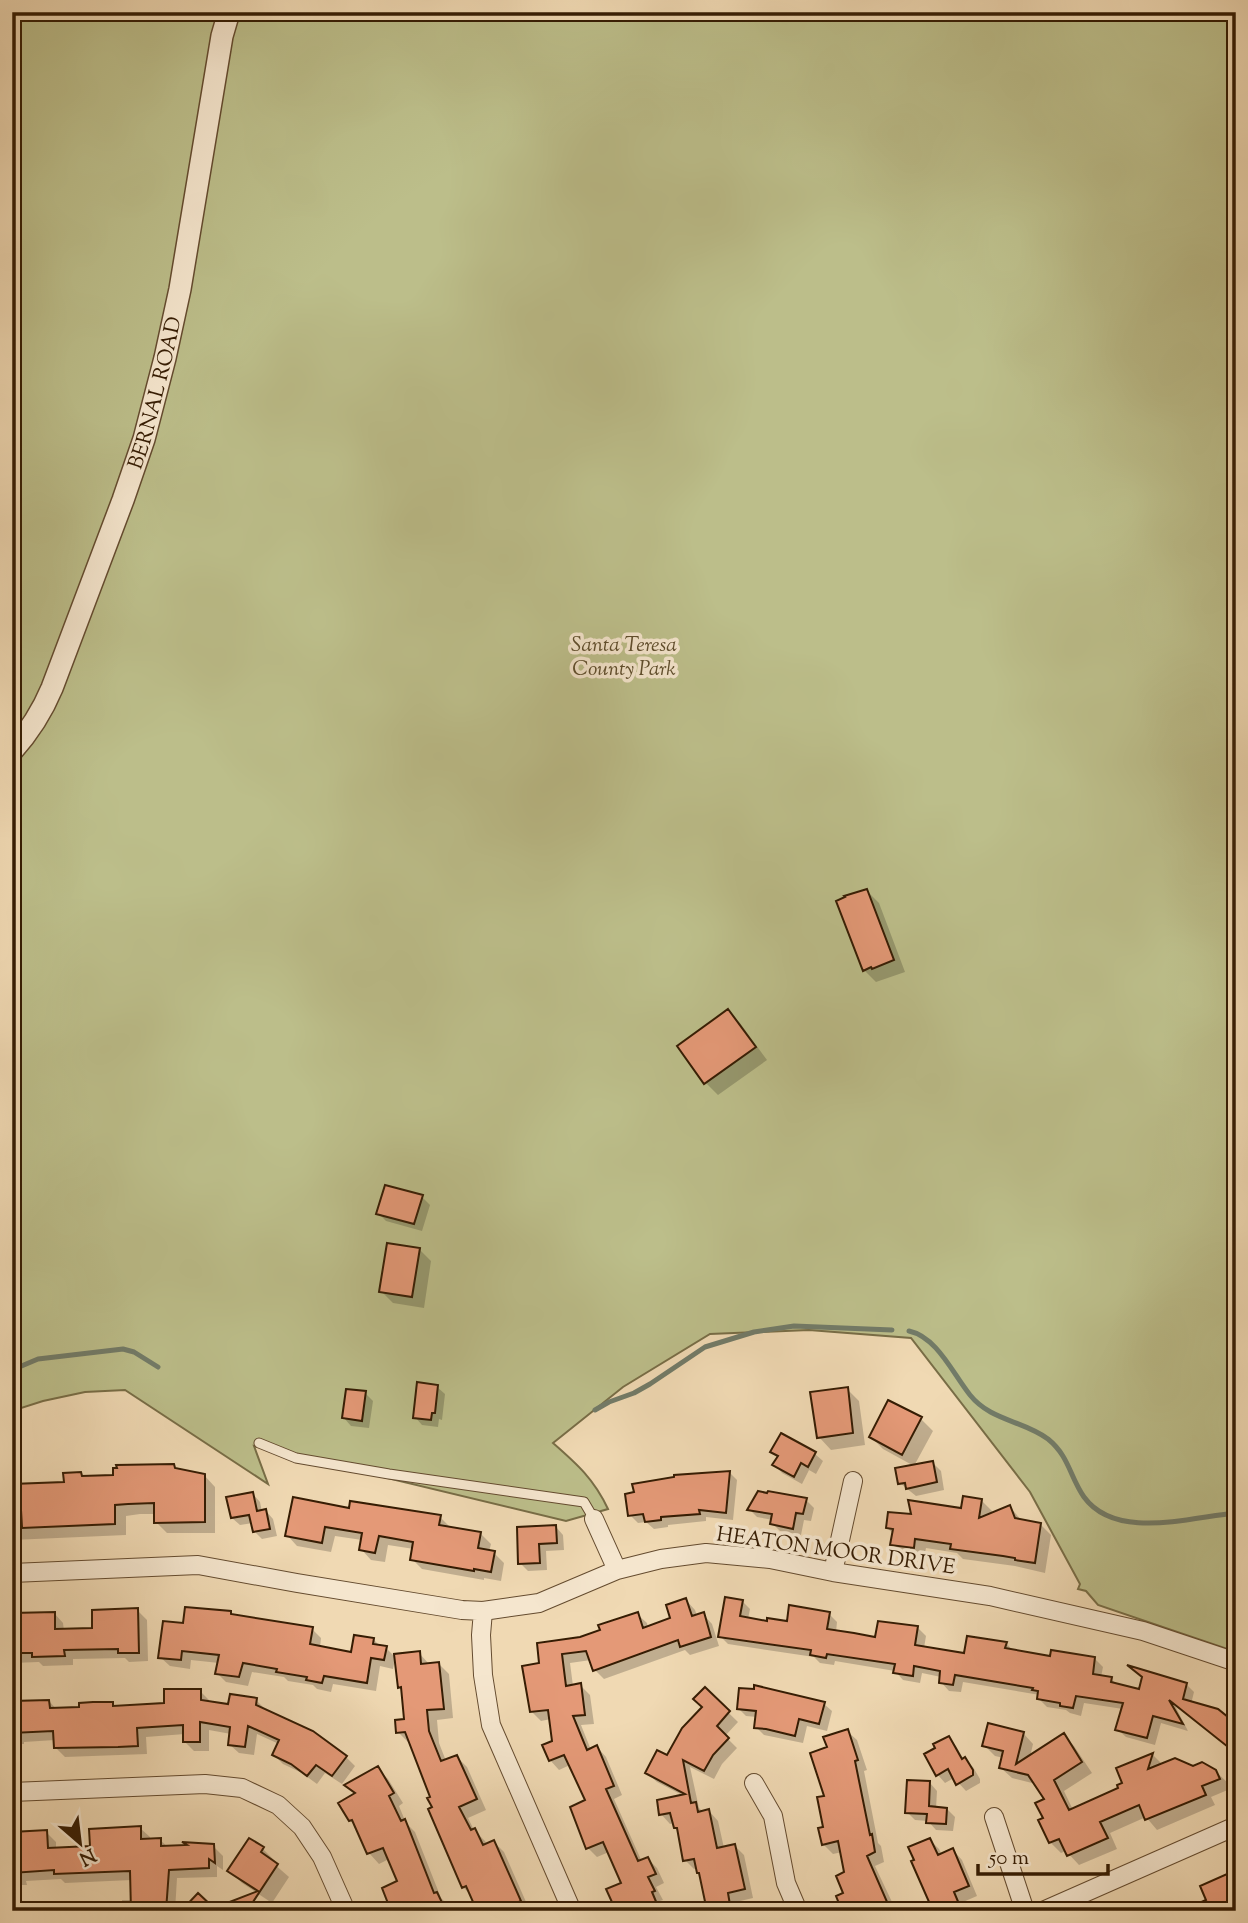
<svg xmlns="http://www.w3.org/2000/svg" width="1248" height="1923" font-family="'Sorts Mill Goudy',serif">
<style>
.green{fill:#bcbe8a;stroke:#786d46;stroke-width:2}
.shadow{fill:#0003}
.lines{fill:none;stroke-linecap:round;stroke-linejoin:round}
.stream{stroke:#727b68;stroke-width:5}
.building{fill:#e49977;stroke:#351c03;stroke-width:2}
.service-casing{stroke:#644b2f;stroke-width:11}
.minor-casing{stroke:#644b2f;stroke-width:20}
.tertiary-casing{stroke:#644b2f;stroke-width:24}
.service{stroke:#f5e6ce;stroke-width:9}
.minor{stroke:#f5e6ce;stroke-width:18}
.tertiary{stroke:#f5e6ce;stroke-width:21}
.labels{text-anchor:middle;stroke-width:7;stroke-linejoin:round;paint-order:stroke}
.street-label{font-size:21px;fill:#351c03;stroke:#f5e6ce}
.park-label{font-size:21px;font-style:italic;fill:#5e4d2c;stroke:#f5e6ce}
</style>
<rect width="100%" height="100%" fill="#f0d9b3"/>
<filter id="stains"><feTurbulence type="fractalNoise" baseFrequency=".00286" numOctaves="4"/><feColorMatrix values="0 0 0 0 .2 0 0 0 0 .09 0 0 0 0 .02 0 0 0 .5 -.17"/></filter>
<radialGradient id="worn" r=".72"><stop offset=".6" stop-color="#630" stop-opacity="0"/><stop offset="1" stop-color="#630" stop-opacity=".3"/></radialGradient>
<path class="green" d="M12,12H1236V1652L1098,1605L1086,1591L1078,1589L1080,1584L1030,1492L911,1338L809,1330L710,1334L623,1387L553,1443C577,1464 594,1479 608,1509L566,1521L254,1446L268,1484L125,1390L85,1392L43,1401L12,1411Z"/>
<path class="shadow" d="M867,891L879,903L905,972L876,982L864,970Z
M728,1011L740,1023L767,1060L718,1095L706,1083L679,1046Z
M422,1197L430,1205L422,1231L386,1221L378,1213Z
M419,1249L431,1261L424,1308L393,1303L381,1291Z
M437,1387L445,1394L442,1420L439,1419L438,1427L422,1425L415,1417Z
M847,1389L859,1401L865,1445L831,1450L819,1437Z
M365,1393L373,1401L369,1428L351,1426L344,1418Z
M921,1419L933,1431L914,1466L883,1449L871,1437Z
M782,1435L815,1454L823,1461L816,1474L809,1470L802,1484L782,1473L775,1465L779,1458L773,1452Z
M933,1463L941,1471L944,1490L916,1496L900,1483Z
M174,1466L178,1471L204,1475L215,1487V1533H167L156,1522V1514H140L126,1516V1535L12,1540V1486L66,1483L81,1474L84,1477L115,1476Z
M729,1472L737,1480L733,1520L706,1517V1521L668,1525V1527L654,1529L646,1522L638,1523L630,1515Z
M253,1494L260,1502L262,1512L266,1511L273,1519L277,1536L262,1539L255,1532L253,1523L240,1525L232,1518Z
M806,1500L814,1508L811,1521L804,1520L801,1535L780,1531L772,1523L773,1520L757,1517L749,1509Z
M981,1500L992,1511L991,1515L1010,1507L1022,1521L1040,1524L1051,1535L1045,1573L1015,1566L963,1559L957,1553L926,1548L924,1558L903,1555L892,1544L894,1534L887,1528L914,1516L963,1510Z
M350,1510L440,1517L450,1527L481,1534L491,1544L489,1552L494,1553L504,1563L501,1581L484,1578V1580L422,1569L412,1559L414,1549L388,1545L385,1562L371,1560L361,1549L362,1540L335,1536L331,1552L297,1546L287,1535Z
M556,1527L563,1535L564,1550L546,1551L547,1570L528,1571L520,1563Z
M686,1600L695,1610L697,1616L703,1614L712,1624L719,1646L690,1655L685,1650L604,1679L595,1670L591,1660L570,1663L573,1686L580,1685L590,1695L594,1724L581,1725L591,1750L597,1747L606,1757L622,1795L614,1799L642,1862L648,1859L657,1868L664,1883L656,1887L663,1900L660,1901L664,1911H617L623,1883L609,1852L597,1857L588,1848L587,1801L570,1765L559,1770L550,1760L554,1742L551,1719L541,1721L531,1711L541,1665L581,1639L637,1614L647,1623L648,1628L673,1619Z
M742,1601L750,1609L748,1619L768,1623H788L829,1614L837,1622L836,1632L877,1639L918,1628L926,1636L924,1648L965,1655L1006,1643L1014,1652L1051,1658L1095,1659L1103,1667L1101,1677L1111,1679L1118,1685L1140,1691L1186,1684L1194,1692L1191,1704L1228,1719H1236V1752L1173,1702L1188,1731L1161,1723L1155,1745L1126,1737L1117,1729L1123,1709L1084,1703L1081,1716L1070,1713L1066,1710L1047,1707L1039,1699L1040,1695L963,1682L961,1692L949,1691L941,1682V1677L922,1673L920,1683L903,1680L895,1671L835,1661L834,1665L820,1663L814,1657L728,1644L720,1636Z
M137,1610L147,1620L148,1661L129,1662L125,1658L73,1659V1665L43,1666L39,1662L12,1663V1614L54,1613L63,1623L64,1631L94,1630Z
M230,1613L233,1616L312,1629L321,1638L320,1648L352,1654L374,1640L381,1647L386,1648L394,1656L419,1653L429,1664H439L449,1674L453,1718L437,1720L439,1743L446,1761L457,1757L467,1767L486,1810L468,1818L474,1830L485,1841L487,1845L494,1842L504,1852L530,1911H479L473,1897L463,1887L411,1742H408L398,1732L406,1720L403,1691L399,1687L395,1659L393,1669L380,1666L376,1691L333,1684L331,1692L317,1689L313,1685L288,1681L284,1677L252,1672L248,1686L226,1682L217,1673L219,1663L191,1660L190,1669L170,1666L160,1657L184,1625Z
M705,1690L738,1722L725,1736L737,1748L722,1764L714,1779L690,1767L699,1808L703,1812L709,1811L718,1821L724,1848L735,1846L744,1855L753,1898L736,1902L738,1911H708L701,1876L697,1868L694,1869L685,1860L679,1832L675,1828L674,1823L670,1824L661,1814L684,1796L657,1782L647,1773L667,1758L704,1707Z
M200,1691L209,1700V1703L229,1706L256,1700L265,1709V1711L346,1757L355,1766L342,1784L325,1773L317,1784L302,1773L283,1764L274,1755L279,1744L257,1734L254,1755L239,1753L229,1744L231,1734L209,1730V1751H194L185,1742V1734L146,1737L147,1754L65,1757L55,1747V1740L24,1742V1744H20L21,1759L12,1760V1703L49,1701L57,1710L112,1704L116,1707L165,1705Z
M824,1704L832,1711L827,1731L807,1726L803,1743L764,1735L756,1727L757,1717L746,1716L739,1709Z
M847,1731L857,1740L867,1770L864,1771L878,1843L881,1846L884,1862L875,1866L892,1902L896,1901L906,1910L845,1911L846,1873L842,1852L833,1854L823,1844L829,1749Z
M1023,1733L1033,1744L1030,1757L1064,1736L1074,1746L1092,1773L1064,1791L1073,1810L1120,1789L1124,1784L1118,1769L1153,1755L1163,1765L1215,1771L1227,1782L1230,1789L1211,1797L1215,1805L1157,1830L1146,1817L1110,1833L1117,1849L1079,1865L1066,1851L1061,1853L1050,1842L1045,1819L1046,1799L1036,1784L1012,1778L1001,1768L1004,1758L995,1756L984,1745Z
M948,1738L956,1746L964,1760L973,1767L980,1779V1783L966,1791L954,1778L945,1783L938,1775L926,1755Z
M377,1768L388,1779L403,1803L399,1806L406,1823L415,1832L441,1898L447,1904L450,1911H394L399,1882L389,1859L379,1864L369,1853L357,1826L350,1820L356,1794L347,1786Z
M930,1783L937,1791L936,1809H947L955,1817L953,1831L936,1830L928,1821L915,1820L907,1812Z
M140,1828L150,1837V1840H160L169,1848L213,1846L223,1856V1870L217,1866V1877L177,1878L175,1911H122V1900H132V1880L65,1883L61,1879L26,1881L27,1885H12V1834L46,1832L56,1842V1849L92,1848Z
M930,1840L939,1849L942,1855L953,1850L962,1860L977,1896L963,1902L967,1911H910L931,1902Z
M263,1849L275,1861L273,1863L289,1877L272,1903L242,1883L230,1871Z
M1236,1872V1911H1192L1208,1901Z
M277,1903L285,1911H261L275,1905Z
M299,1907L303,1911H289Z"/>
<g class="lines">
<path class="stream" d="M909,1331C937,1337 953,1374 970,1395C991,1421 1022,1420 1048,1439C1069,1456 1070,1477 1084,1497C1116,1541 1191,1517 1236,1513
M12,1370L38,1359L123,1349L134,1352L158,1367
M595,1410L609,1402L634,1393L650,1384L705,1347L754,1332L794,1326L892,1330"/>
</g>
<path class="building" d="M867,889L894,960L872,969L871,967L863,971L836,901L845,897L844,896Z
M728,1009L756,1047L704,1084L677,1046Z
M385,1185L423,1195L414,1224L376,1214Z
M387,1243L420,1248L412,1297L379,1292Z
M417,1382L438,1385L435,1413H432L431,1420L413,1418Z
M848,1387L853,1433L817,1438L810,1392Z
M346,1389L366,1391L362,1421L342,1418Z
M888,1400L922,1417L902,1455L869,1437Z
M781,1433L816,1452L808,1467L801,1463L794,1477L772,1465L778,1456L770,1452Z
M933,1461L937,1482L906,1489L905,1483L898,1484L895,1468Z
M174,1464L175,1468L205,1474V1522L154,1523V1503L128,1504L115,1505V1524L22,1528L21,1510H12V1484L64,1482L63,1473L81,1472L82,1476L113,1475V1468H117L116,1465Z
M730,1471L726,1513L699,1510L700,1514L661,1517V1520L645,1522L643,1514L628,1516L625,1494L634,1492L632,1484L674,1477V1475Z
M758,1491L767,1493L768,1491L807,1498L803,1514L796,1513L793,1529L770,1524L772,1514L747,1510Z
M253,1492L257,1511L266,1509L270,1529L253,1532L249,1515L231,1518L226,1497Z
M963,1496L982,1499L979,1518L1010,1505L1015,1518L1041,1523L1035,1563L1015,1560V1558L1003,1556L950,1549L951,1544L915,1539L914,1548L890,1545L893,1529L886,1528L888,1512L911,1514L908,1500L961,1508Z
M293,1497L349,1508L350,1501L441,1515L439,1525L481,1532L478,1548L495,1551L491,1572L474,1569V1571L410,1560L413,1542L379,1536L375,1553L359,1550L362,1533L325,1527L322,1543L285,1536Z
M556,1525L557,1543L539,1544L540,1563L518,1564L517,1527Z
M725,1597L743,1600L740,1616L767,1621V1618L787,1621L789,1605L830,1612L827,1629L854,1633L875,1637L878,1621L918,1626L915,1645L964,1653L967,1636L1007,1642L1005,1648L1050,1656L1051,1650L1095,1657L1093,1674L1112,1677L1111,1682L1139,1689L1142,1677L1127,1665L1187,1683L1183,1699L1218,1709L1228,1717L1236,1706V1738L1228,1747L1169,1700L1183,1724L1153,1716L1147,1738L1115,1730L1123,1703L1076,1696L1073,1708L1060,1706V1703L1037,1699L1038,1691L1032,1690L1033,1688L955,1675L953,1685L939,1683L940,1671L914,1666L913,1676L893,1673L895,1664L827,1654L826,1658L810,1655L811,1650L718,1637Z
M686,1598L692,1616L704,1612L711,1637L680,1647L678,1640L593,1671L586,1651L562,1654L566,1686L581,1683L585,1715L573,1716L587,1750L597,1745L614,1786L606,1789L638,1861L648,1857L656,1874L648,1877L655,1891L652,1892L660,1911H616L606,1889L621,1883L603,1842L586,1849L570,1807L585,1800L564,1755L549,1761L542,1745L552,1741L548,1710L530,1712L522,1666L539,1663L537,1643L580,1637L600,1630L598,1625L638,1612L643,1628L670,1618L666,1605Z
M185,1607L231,1611V1614L313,1627L310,1644L351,1652L354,1635L374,1638L373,1644L387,1646L384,1660L371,1658L367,1683L324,1676L322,1683L306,1680L307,1677L276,1672L277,1669L243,1663L239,1677L215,1674L219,1655L182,1651L181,1660L158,1658L163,1621L183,1623Z
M138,1608L139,1653H118V1649L64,1650L65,1656L32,1657V1653H12V1613L55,1612V1629L92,1628V1610Z
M420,1651L421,1664L439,1662L444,1709L427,1710L429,1731L441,1761L457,1755L477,1799L459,1807L471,1830L475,1828L483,1845L494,1840L521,1901L499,1911L495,1906L485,1911H477L466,1886L462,1888L428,1809L432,1807L427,1798L430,1797L405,1732L396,1733L395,1720L404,1719L401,1687L398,1688L394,1654Z
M754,1685L825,1702L819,1724L799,1719L795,1736L766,1729L754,1728L756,1711L737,1709L739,1688L754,1689Z
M705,1687L730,1711L717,1726L729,1738L713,1755L704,1771L683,1760L691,1803L696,1802L698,1812L709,1809L717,1848L735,1844L745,1889L728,1893L731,1911H707L699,1873H697L694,1859L683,1861L677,1828H674L670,1813L659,1815L657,1800L685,1794L645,1773L657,1750L667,1755L682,1728L702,1707L693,1699Z
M164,1689H201V1700L228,1704L230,1694L257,1698L256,1705L313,1731L347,1756L332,1776L316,1765L307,1776L291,1764L272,1755L279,1740L248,1726L245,1747L228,1745L230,1727L200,1722V1742H183V1725L137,1728L138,1746L118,1747L54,1748L53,1731L12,1733V1701L49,1700L50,1708L79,1707V1703L93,1702H113V1706L164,1703Z
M988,1723L1024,1732L1016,1764L1064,1733L1082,1762L1054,1780L1069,1810L1118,1788L1117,1785L1122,1783L1116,1768L1153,1753L1148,1769L1175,1758L1193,1766L1202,1762L1216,1770L1220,1779L1202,1786L1206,1795L1145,1820L1139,1805L1100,1822L1108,1838L1067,1856L1059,1839L1049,1843L1038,1820L1043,1818L1035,1803L1044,1799L1028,1775L999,1768L1003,1751L982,1746Z
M848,1729L858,1760L855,1761L870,1835L872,1834L875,1852L867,1856L891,1911H842L836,1896L843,1893L836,1876L844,1872L838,1841L822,1845L818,1828L823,1827L817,1797L824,1796L810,1753L827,1747L823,1737Z
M949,1736L962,1759L965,1757L973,1770V1775L956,1785L948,1769L936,1776L924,1754L935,1748L933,1744Z
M378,1766L394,1793L389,1796L401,1821L405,1819L434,1893L437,1892L446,1911H391L382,1888L397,1881L383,1848L367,1854L352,1820L349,1821L338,1803L355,1793L344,1785Z
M907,1780L930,1781L929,1806L947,1808L946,1824L926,1823L927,1814L905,1813Z
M141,1826V1839L161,1838V1846L187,1845L182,1842L214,1844L215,1863L209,1859V1868L169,1870L166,1911H131L130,1871L54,1874V1870L12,1873V1832L47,1830L48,1848L90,1846L89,1829Z
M249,1838L264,1847L261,1852L278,1864L247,1911H181L198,1893L214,1908L258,1891L227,1871Z
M930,1838L938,1855L953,1848L969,1886L954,1892L962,1911H933L911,1861L914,1860L908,1847Z
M1236,1870V1898L1229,1901L1233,1911H1181L1206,1900L1200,1886Z"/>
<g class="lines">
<defs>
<path id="service" d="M259,1443L296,1458L389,1474L584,1502L594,1519"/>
<path id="minor" d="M594,1519L617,1570
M833,1572L853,1481
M12,1573L198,1565L297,1583L462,1610L483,1611L539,1603L617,1570L661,1559L706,1553L770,1559L833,1572L990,1596L1143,1631L1236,1662
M483,1611L481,1635L483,1675L491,1725L572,1911
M754,1783L773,1816L786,1883L798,1911
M12,1792L205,1784L242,1788L278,1805L302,1827L322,1857L346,1911
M994,1817L1025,1911
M1043,1911L1236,1826"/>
<g id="tertiary">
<path id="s1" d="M12,751C30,731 42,712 52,688L123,500L144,439L165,358L180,289L222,36L229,12"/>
</g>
</defs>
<use href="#service" class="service-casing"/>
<use href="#minor" class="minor-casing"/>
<use href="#tertiary" class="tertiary-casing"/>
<use href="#service" class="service"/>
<use href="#minor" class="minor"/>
<use href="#tertiary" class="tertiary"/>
</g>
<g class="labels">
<g class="street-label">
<text dy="7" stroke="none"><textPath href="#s1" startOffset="388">BERNAL ROAD</textPath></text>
<text transform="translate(836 1550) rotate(8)" y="7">HEATON MOOR DRIVE</text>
</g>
<g class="park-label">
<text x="624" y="651">Santa Teresa<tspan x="624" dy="24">County Park</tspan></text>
</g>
</g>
<rect width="1248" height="1923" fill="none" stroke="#f0d9b3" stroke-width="42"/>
<rect x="14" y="14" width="1220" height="1895" fill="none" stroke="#351c03" stroke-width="3.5"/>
<rect x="21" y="21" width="1206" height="1881" fill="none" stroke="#351c03" stroke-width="2"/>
<g transform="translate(80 1843) rotate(152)" stroke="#f5e6ce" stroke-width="5" paint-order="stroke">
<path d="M0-5L12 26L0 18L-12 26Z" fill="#351c03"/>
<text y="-10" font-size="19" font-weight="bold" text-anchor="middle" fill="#351c03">N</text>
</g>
<path d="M978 1864v10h130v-10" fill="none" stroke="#351c03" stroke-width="3.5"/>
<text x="989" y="1864" font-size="21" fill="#351c03" stroke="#f5e6ce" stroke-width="5" paint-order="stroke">50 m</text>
<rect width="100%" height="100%" filter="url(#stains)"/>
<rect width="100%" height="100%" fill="url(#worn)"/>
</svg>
